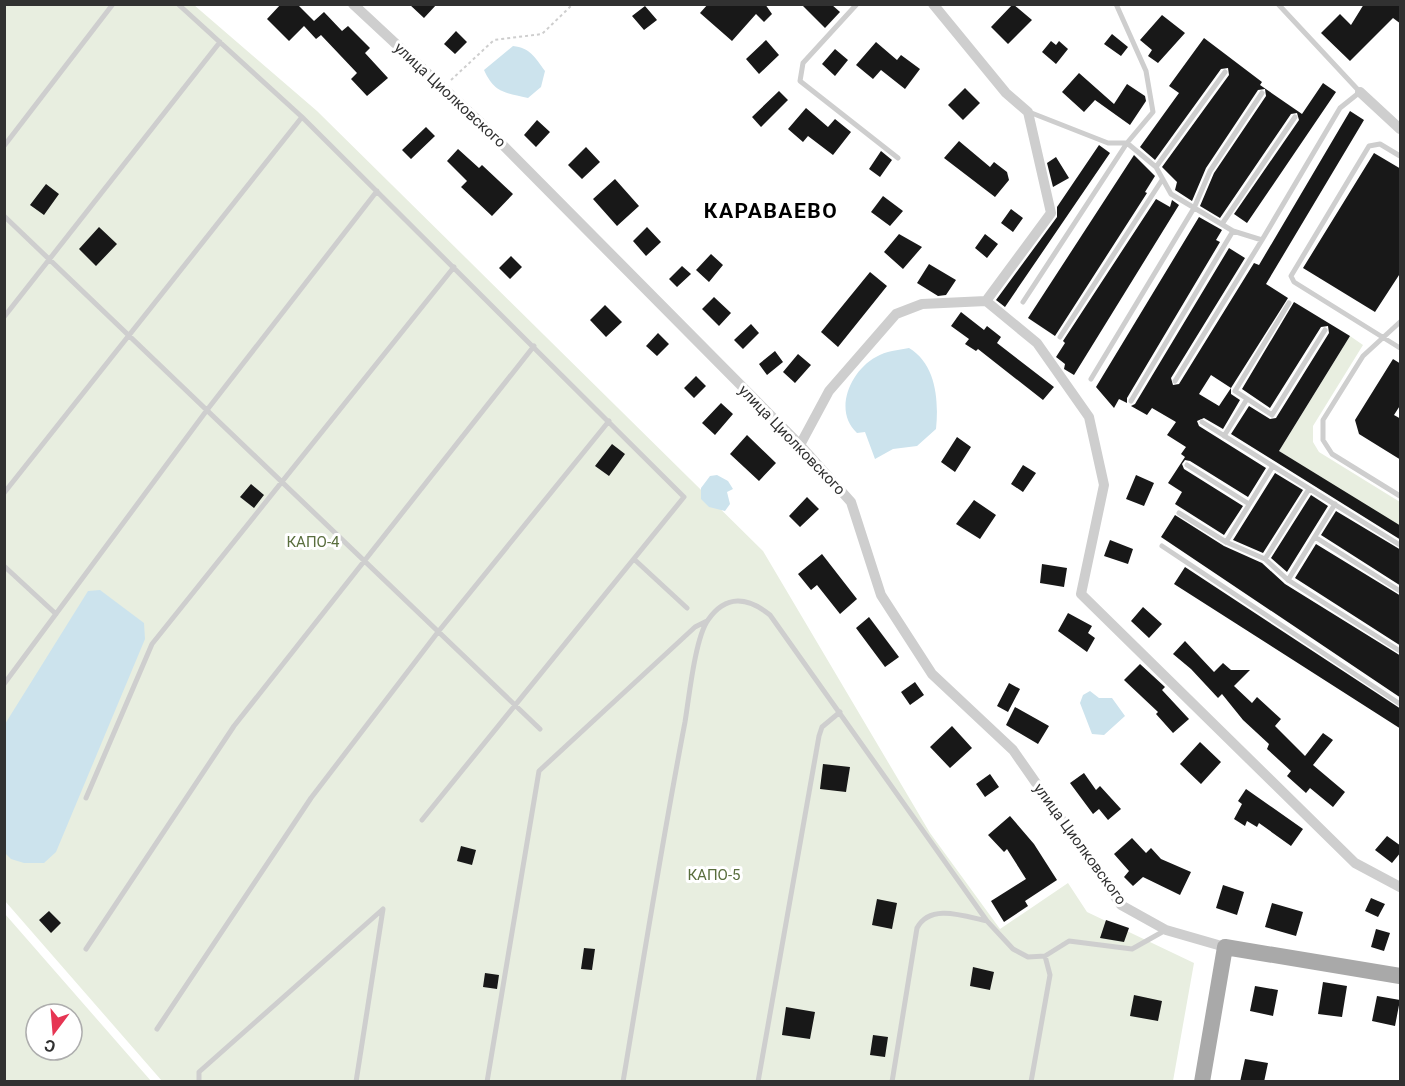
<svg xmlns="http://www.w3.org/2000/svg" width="1405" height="1086" font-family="Roboto,sans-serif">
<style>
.green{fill:#e8eee0;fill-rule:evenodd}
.water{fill:#cce3ed}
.building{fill:#181818;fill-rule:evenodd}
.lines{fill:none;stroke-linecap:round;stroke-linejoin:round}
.path{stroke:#cecece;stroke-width:2;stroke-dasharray:3 3;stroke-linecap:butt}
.service{stroke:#cecece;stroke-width:5}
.minor{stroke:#cecece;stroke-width:10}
.primary{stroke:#a9a9a9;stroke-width:16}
.labels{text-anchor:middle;stroke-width:6;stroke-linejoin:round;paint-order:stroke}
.street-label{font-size:15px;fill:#313131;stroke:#fff}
.park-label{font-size:15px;fill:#596e3d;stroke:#fff}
.district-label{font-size:21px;font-weight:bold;letter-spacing:1.5px;fill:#000;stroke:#fff}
</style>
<rect width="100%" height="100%" fill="#fff"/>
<path class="green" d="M4,5H194L317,111L763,551L930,833L1000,929L1068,883L1087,912L1194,963L1173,1081H162L5,901Z
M1350,336L1363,345L1313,426V442L1319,452L1400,502V526L1279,451Z
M4,914H5L151,1081H5ZM36,1014H72V1050H36Z"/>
<path class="water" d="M513,46C530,48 535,57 545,71L541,87L528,98C505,92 495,94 484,70Z
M909,348C936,364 939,400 936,429L917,446L893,449L875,459L865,432L857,433C833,411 850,371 876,357C886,351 898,350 909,348Z
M717,475L728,481L733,489L727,492L730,504L725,511L709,507L701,499V488L710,476Z
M100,590L144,623L145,639L56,852L44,863H24L11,859L5,853V724L88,591Z
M1090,691L1099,698H1112L1125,716L1104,735L1092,734L1080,703L1083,695Z"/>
<path class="building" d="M281,4H297L314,21L324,12L342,31L348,26L370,48L365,53L388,78L367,96L351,79L357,73L321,35L316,39L304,26L289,41L267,19Z
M409,4H437L424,18Z
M708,4H765L772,14L764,22L756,14L732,41L700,13Z
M801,4H831L840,12L825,28Z
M1013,4L1032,20L1008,44L991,27Z
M1364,4H1401V24L1393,18L1350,61L1321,33L1340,14L1351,25Z
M645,6L657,20L644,30L632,16Z
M1162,15L1185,33L1158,63L1148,56L1152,50L1140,40Z
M456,31L467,42L455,54L444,44Z
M1112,34L1128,47L1121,56L1104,44Z
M1204,38L1262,82L1260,85L1302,114L1323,83L1336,92L1247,223L1234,214L1299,120L1297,113L1291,114L1220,218L1200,206L1214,173L1266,96L1265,89L1258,90L1206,168L1192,201L1175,190L1177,182L1162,167L1229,75L1228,68L1221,69L1155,160L1140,147L1179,93L1169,86Z
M766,40L779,55L759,74L746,59Z
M1051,41L1056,45L1059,41L1068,49L1056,64L1042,52Z
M876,42L897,60L901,55L920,69L905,89L881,70L873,79L856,65Z
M835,49L848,60L835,76L822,64Z
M1079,73L1114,104L1127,84L1145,96L1146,101L1130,125L1095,100L1084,112L1062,92Z
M965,88L980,103L963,120L948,105Z
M779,91L788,100L761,127L752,117Z
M806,108L828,127L835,119L851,132L833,155L808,136L803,142L788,129Z
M1350,111L1364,120L1266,284L1288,298L1231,388V394L1240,400L1223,429L1204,418L1197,421L1199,426L1266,468L1248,497L1190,461L1185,460L1182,464L1184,469L1243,506L1224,535L1175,504L1182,492L1168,483L1185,457L1181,454L1186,447L1167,435L1176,422L1152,408L1147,415L1131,406L1135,404L1229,248L1245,258L1171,378L1173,385L1179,384L1254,263L1259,265ZM1211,375L1231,388L1219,406L1199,394Z
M537,120L550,132L536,147L524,135Z
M426,127L435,136L411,159L402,150Z
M959,141L990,167L994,162L1007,172L1009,180L995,197L944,158Z
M1099,145L1110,153L1005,307L996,300L1057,217V207Z
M586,147L600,162L582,179L568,165Z
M458,149L479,168L482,165L513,194L492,216L461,187L467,181L447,161Z
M881,151L892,160L880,177L869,169Z
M1374,153L1401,169V272L1375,312L1303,268Z
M1134,155L1155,176L1145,192L1147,193L1055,336L1028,318Z
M1056,157L1069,178L1053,187L1047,163Z
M615,179L639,206L617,226L593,199Z
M46,184L59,194L44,215L30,205Z
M883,196L903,211L890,226L871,212Z
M1156,199L1170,207L1172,200L1179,205L1074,375L1064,369L1065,364L1056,357L1065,343L1063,341Z
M1011,209L1023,218L1013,232L1001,223Z
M1199,217L1222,230L1216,240L1220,242L1127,398V403L1119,399L1114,408L1096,387Z
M99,227L117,244L96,266L79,249Z
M647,227L661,242L646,256L633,241Z
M899,234L922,247L903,269L884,252Z
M985,234L998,244L987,258L975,248Z
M711,254L723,265L709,282L696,270Z
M511,256L522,267L510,279L499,268Z
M929,264L956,280L946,295L938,296L917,283Z
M682,266L691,274L677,287L669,279Z
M870,272L887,286L838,347L821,332Z
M714,297L731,313L719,326L702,309Z
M1294,302L1350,336L1279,451L1401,526V540L1231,434L1249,406L1270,419L1276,418L1329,333L1328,326L1321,327L1270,408L1242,389Z
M605,305L622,322L606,337L590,320Z
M961,312L984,330L987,326L1001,337L997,343L1054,387L1043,400L978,349L976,351L965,344L969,339L951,326Z
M751,324L759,333L743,349L734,340Z
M658,333L669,344L657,356L646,346Z
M775,351L783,362L767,375L759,364Z
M798,354L811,365L795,383L783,372Z
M1393,359L1401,364V404L1394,415L1401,419V460L1359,434L1355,420Z
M696,376L706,386L694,398L684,388Z
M721,403L733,414L715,435L702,423Z
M747,435L776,463L759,481L730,454Z
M957,437L971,447L955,472L941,462Z
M612,444L625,454L609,476L595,466Z
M1023,465L1036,473L1023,492L1011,484Z
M1275,473L1303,490L1263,553L1233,540Z
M1136,475L1154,483L1144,506L1126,499Z
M251,484L264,495L254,508L240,497Z
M1311,495L1328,506L1287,572L1271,558Z
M807,497L819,509L800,527L789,516Z
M974,500L996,515L980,539L956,524Z
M1336,511L1401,550V586L1321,535Z
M1175,515L1224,546L1262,563L1285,584L1401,656V698L1161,537Z
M1110,540L1133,549L1128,564L1104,556Z
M1316,544L1401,596V646L1295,578Z
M822,554L857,599L840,614L817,585L811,590L798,574Z
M1042,564L1067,568L1064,587L1040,583Z
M1185,567L1401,709V729L1174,584Z
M1143,607L1162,624L1149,638L1131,621Z
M1068,613L1092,626L1088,633L1095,638L1087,652L1058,631Z
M869,617L899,657L885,667L856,628Z
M1185,641L1214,672L1223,663L1231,670H1250L1234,686L1252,703L1257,697L1281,719L1275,726L1305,756L1323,733L1333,740L1313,765L1345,792L1333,807L1310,788L1306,793L1287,776L1291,771L1267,749L1269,744L1243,720L1222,694L1218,698L1191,669L1173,654Z
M1140,664L1165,687L1162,690L1189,719L1173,733L1156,714L1158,712L1124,680Z
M915,682L924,695L910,705L901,692Z
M1009,683L1020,689L1008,712L997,706Z
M1015,707L1049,726L1038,744L1006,725Z
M952,726L972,748L950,768L930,747Z
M1200,742L1221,762L1201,784L1180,764Z
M823,764L850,767L846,792L820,789Z
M1084,773L1096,790L1100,786L1121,809L1108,820L1099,809L1093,814L1070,783Z
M990,774L999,787L985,797L976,784Z
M1246,789L1303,829L1291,846L1259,823L1257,827L1247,821L1245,826L1234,819L1242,804L1238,801Z
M1010,816L1034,844L1057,880L1025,901L1028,906L1004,922L991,901L1026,879L1007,849L1004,852L988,835Z
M1387,836L1401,846V852L1392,863L1375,850Z
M1132,838L1146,853L1151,848L1161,859L1191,872L1180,895L1143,877L1133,886L1124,877L1129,871L1114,854Z
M461,846L476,850L472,865L457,861Z
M1223,885L1244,892L1237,915L1216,908Z
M1371,898L1385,904L1378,917L1365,911Z
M877,899L897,903L892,929L872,925Z
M1272,903L1303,912L1296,936L1265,927Z
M49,911L61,923L51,933L39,920Z
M1106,920L1129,928L1124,942L1100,938Z
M1376,929L1390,933L1384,951L1371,947Z
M584,948L595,949L592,970L581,969Z
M973,967L994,972L990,990L970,986Z
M485,973L499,975L497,989L483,987Z
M1323,982L1347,986L1342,1017L1318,1014Z
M1255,986L1278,990L1273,1016L1250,1011Z
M1134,995L1162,1001L1158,1021L1130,1016Z
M1377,996L1400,1000L1395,1026L1372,1021Z
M786,1007L815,1012L810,1039L782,1035Z
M873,1035L888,1037L885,1057L870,1055Z
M1245,1059L1268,1063L1264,1082H1240Z"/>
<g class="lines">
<path class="path" d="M451,80L494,40L542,34L573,4"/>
<path class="service" d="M178,4L302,117L684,497L422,820
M857,4L803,63L800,81L898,158
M1029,112L1108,143H1127L1153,112L1146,71L1116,4
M4,146L113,4
M1400,156L1380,144L1369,146L1291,276L1294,282L1400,348
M1156,167L1225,72
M4,216L540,729
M1222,224L1295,117
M1023,302L1127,143L1156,167L1171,194L1233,231L1262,240L1340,108L1360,92L1278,4
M1289,303L1235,391L1272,415L1325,330
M4,317L220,42
M1400,322L1363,356L1323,420V440L1332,454L1400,496
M1060,337L1162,180
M1091,379L1194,208L1210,171L1262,93
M1175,381L1262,240
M1131,401L1233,231
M1202,422L1400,545
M1224,436L1247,399
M1187,465L1249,504
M4,493L302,117
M1179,513L1226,542L1265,559L1288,580L1400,651
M1315,537L1400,591
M1226,542L1273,466
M1162,546L1400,704
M1265,559L1309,489
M635,560L687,608
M4,566L56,614
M1288,580L1335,504
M4,684L207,410L377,191
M86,798L152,644L454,267
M86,949L234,726L534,346
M157,1029L311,798L438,632L609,421
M199,1082V1072L383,909L356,1082
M487,1082L539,771L695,627L707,621
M623,1082C643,962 662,842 685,722C689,698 695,638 708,620C726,594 748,597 770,615L987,921L1013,949L1028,957L1045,956L1069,941L1132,949L1164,931
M758,1082L819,736L822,727L840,712
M892,1082L917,928C930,903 964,916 987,921
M1031,1082L1050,975L1045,956"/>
<path class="minor" d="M353,4L483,125L800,445L851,502L881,595L932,674L1013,750L1121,905L1166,930L1225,947
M933,4L1006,93L1028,112L1051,213L986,301L1037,343L1089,417L1104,485L1081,594L1355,863L1400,887
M1360,92L1400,129
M800,445L829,391L896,314L922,304L986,301"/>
<path class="primary" d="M1202,1082L1225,947L1400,976"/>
</g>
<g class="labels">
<g class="street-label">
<text transform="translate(450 95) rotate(43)" y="5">улица Циолковского</text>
<text transform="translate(792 440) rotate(46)" y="5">улица Циолковского</text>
<text transform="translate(1080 844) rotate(54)" y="5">улица Циолковского</text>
</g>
<g class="park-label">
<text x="313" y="547">КАПО-4</text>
<text x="714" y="880">КАПО-5</text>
</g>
<g class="district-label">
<text x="771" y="218">КАРАВАЕВО</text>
</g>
</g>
<rect width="1405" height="1086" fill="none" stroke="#313131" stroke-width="12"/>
<g transform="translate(54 1032) rotate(196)"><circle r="28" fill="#ffffff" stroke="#adadad" stroke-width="1.5"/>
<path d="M0-4.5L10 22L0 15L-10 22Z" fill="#e63553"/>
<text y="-9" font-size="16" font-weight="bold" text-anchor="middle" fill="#313131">С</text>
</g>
</svg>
